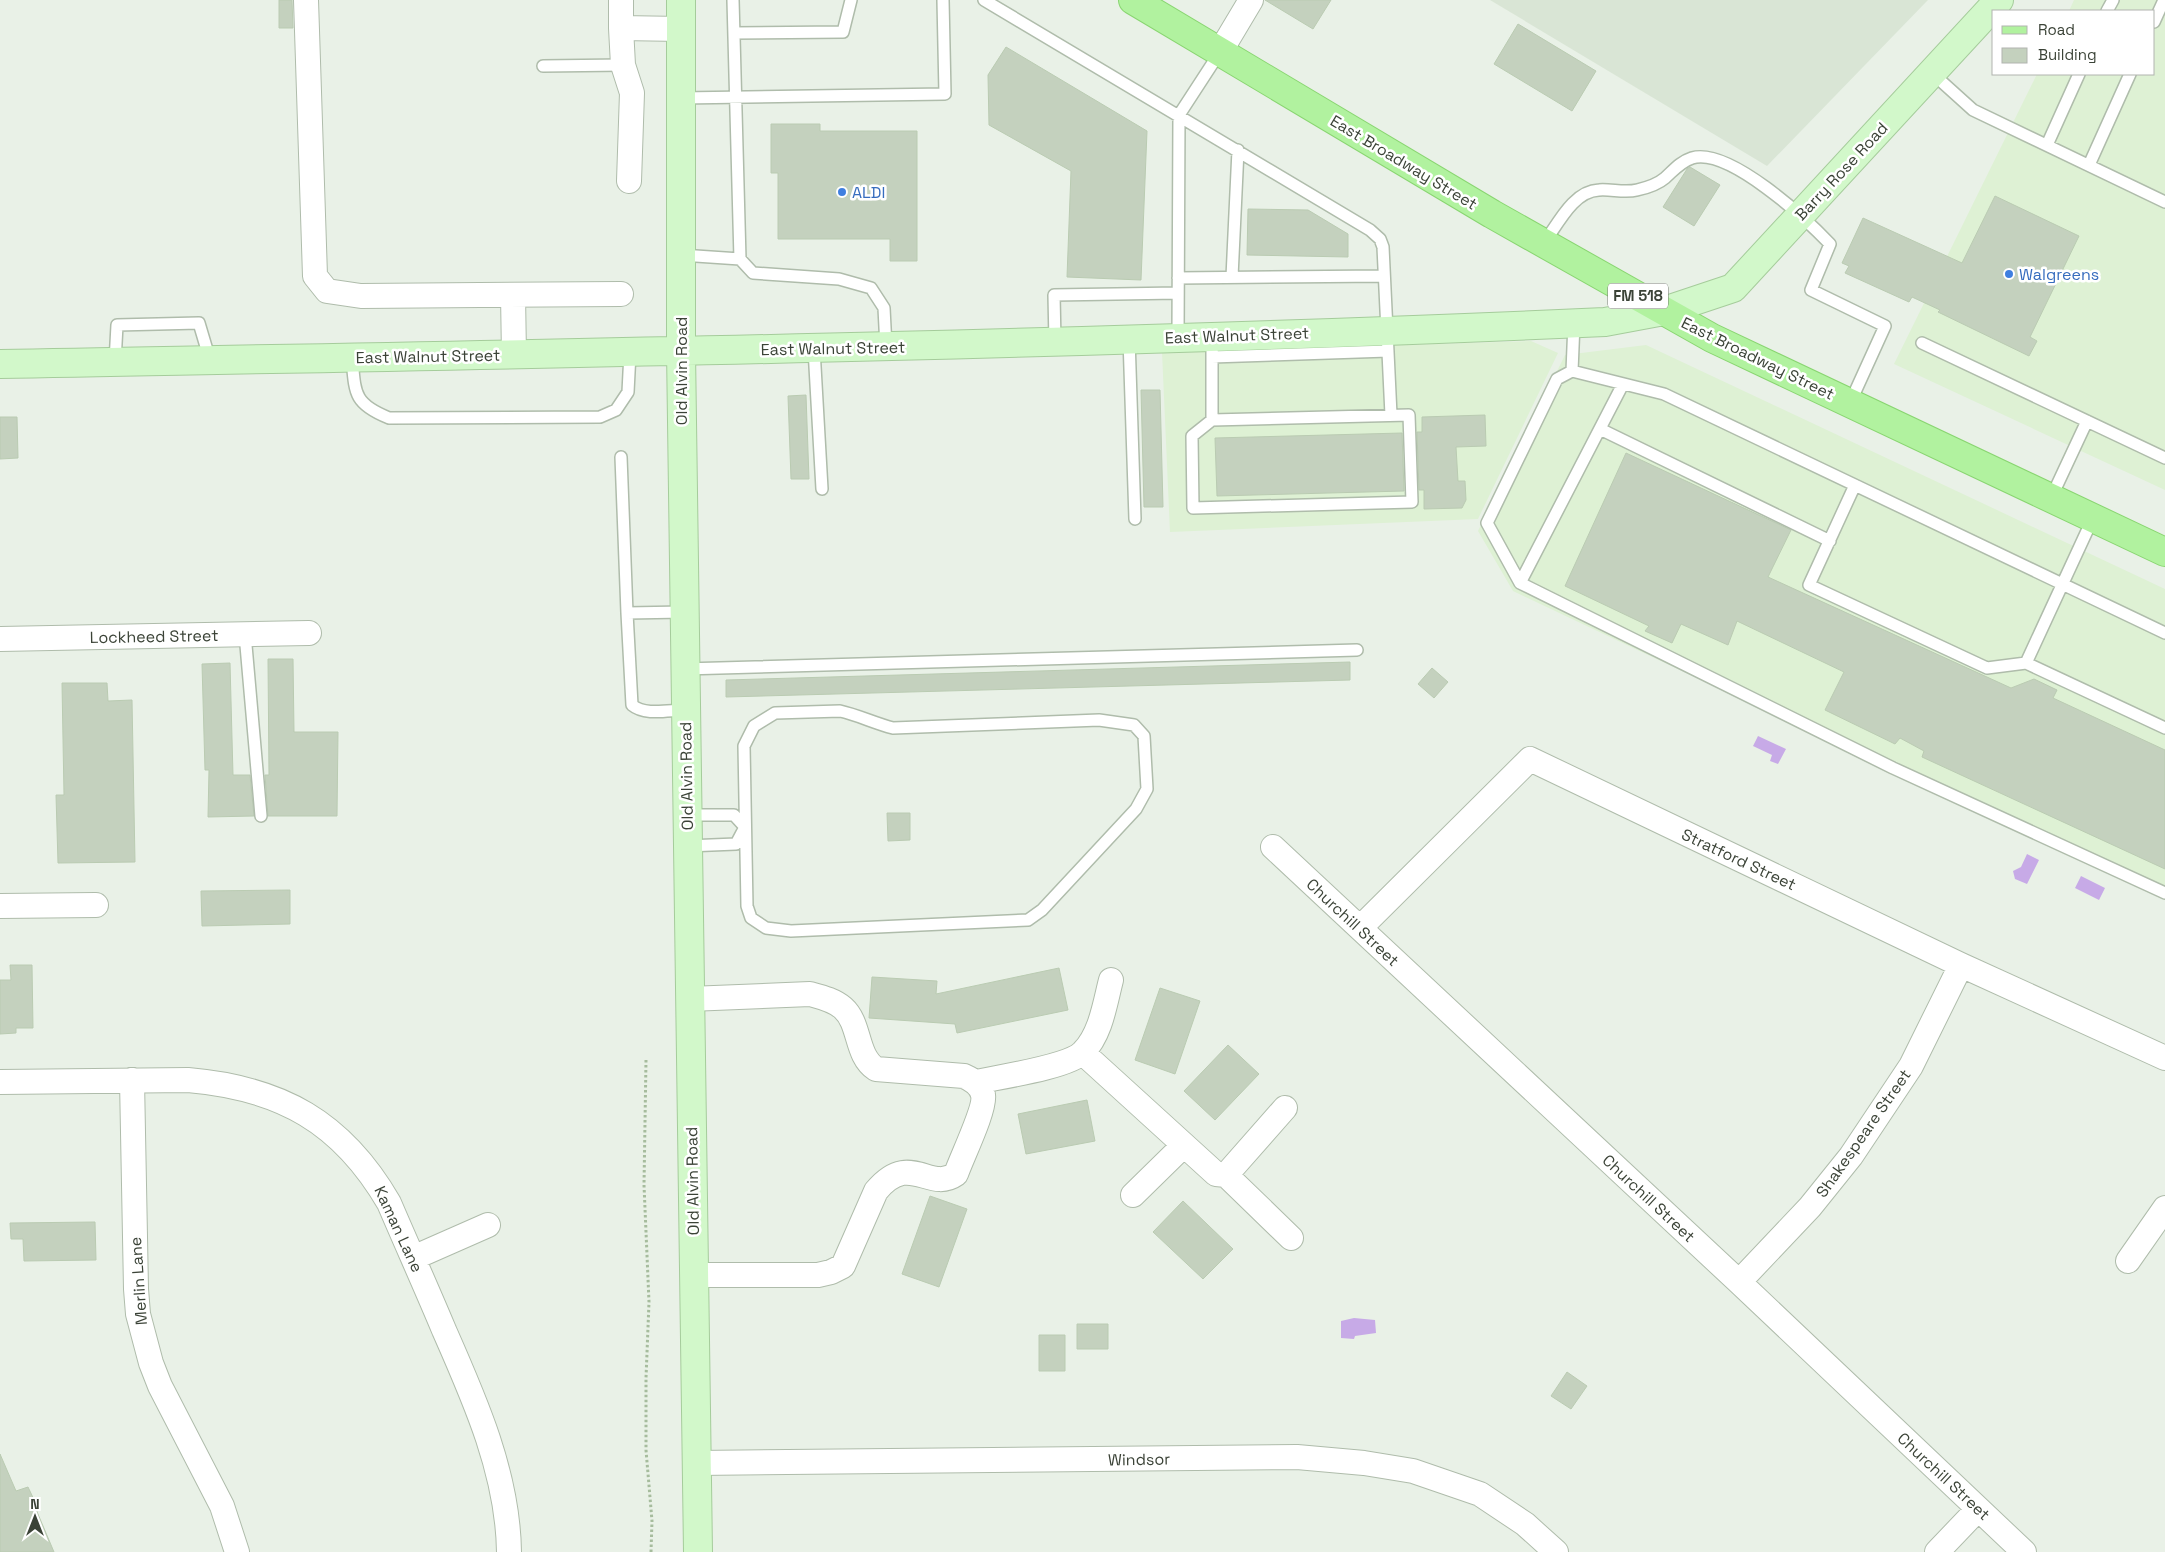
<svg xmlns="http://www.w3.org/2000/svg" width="2165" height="1552" font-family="'Space Grotesk',sans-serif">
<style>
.residential{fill:#d9e5d5}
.commercial{fill:#def1d4}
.water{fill:#c7aae7}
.building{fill:#c4d1be;stroke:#bacbb2}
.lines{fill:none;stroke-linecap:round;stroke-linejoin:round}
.lane-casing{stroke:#afbcab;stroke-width:14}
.street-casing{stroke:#afbcab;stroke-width:26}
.secondary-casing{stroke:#a5cc9b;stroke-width:30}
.primary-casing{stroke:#89d571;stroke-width:30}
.path{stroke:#a6bc9d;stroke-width:3;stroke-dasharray:2.5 2.5;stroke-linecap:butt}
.lane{stroke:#fff;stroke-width:11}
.street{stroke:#fff;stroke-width:24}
.secondary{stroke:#d2f8ca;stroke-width:28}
.primary{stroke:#b1f29f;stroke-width:28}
.shop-dot{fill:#3f7fe0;stroke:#fff;stroke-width:2}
.labels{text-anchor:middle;stroke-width:5;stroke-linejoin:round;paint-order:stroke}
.shield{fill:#fff;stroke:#767b73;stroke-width:1}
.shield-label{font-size:15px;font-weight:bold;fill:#3b4337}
.street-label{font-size:16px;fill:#3b4337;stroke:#fff}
.shop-label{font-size:16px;fill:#366cbe;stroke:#fff;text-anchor:start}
</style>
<rect width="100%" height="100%" fill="#e9f1e7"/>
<path class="residential" d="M1490,0H1928L1767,166Z"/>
<path class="commercial" d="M2074,0H2165V490L1894,364L2037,74H2154V11H2069Z
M1531,341L1558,353L1478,519L1170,532L1162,352Z
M1646,345L2165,589V900L1513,591L1478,531L1565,355Z"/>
<path class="water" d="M1758,736L1786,749L1778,764L1770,761L1772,755L1753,746Z
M2027,854L2039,860L2027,884L2015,879L2013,871L2021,867Z
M2081,876L2105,888L2099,900L2075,888Z
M1354,1318L1375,1320L1376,1333L1355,1336L1354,1339L1341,1338V1321Z"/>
<path class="building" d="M279,0H292L293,28H279Z
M1265,0H1331L1313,29Z
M1518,24L1596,71L1572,111L1494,64Z
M1006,47L1147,131L1141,280L1067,277L1071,171L989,125L988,75Z
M771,124H820V131H917V261H890V239H778V173H771Z
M1690,167L1720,185L1694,226L1663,207L1687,169Z
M1995,196L2079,236L2030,337L2037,341L2029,356L1938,312L1940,310L1912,297L1909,302L1845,273L1849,266L1842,263L1863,218L1962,263Z
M1248,209L1308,210L1348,234V257L1247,255Z
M1141,390H1160L1163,507H1144Z
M806,395L809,479H791L788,396Z
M1485,415L1486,446L1456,447L1458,481H1465L1466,500L1462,508L1424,509V490H1419L1417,432H1422V417Z
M0,417H17L18,458L0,459Z
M1402,433L1404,491L1217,496L1215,438Z
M1626,453L1791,530L1768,577L2011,688L2034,679L2057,690L2053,698L2165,750V869L1922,757L1924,751L1900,738L1895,744L1825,710L1844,672L1737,621L1728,645L1681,624L1672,643L1645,631L1649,626L1565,586Z
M268,659H293L294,732H338L337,816H268L265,775H269Z
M1350,662V680L726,697V680Z
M230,663L233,775H250L254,816L208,817L209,770H205L202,664Z
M1432,668L1448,682L1434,698L1418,684Z
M62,683H107L108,701L132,700L135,862L58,863L56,795H64Z
M887,813H910V840L888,841Z
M290,890V924L202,926L201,891Z
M10,965H32L33,1028H16V1033L0,1034V980H11Z
M1059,968L1068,1010L957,1033L955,1024L869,1018L872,977L937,981L936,994Z
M1160,988L1200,1001L1175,1074L1135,1060Z
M1228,1045L1259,1074L1215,1120L1184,1091Z
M1087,1100L1095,1141L1026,1154L1018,1114Z
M930,1196L967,1209L939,1287L902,1274Z
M1183,1201L1233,1249L1203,1279L1153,1232Z
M95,1222L96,1260L24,1261L23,1239H11L10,1223Z
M1077,1324H1108V1349H1077Z
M1039,1335H1065V1371H1039Z
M1567,1372L1587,1386L1571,1409L1551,1396Z
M0,1454L16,1491L28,1487L37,1506L35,1507L54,1552H0Z"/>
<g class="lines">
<defs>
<path id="lane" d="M733,0L740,259L753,273L839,279L871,288L884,308L886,347
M984,0L1370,230L1380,239L1383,247L1391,415
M2107,11L2113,0
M2154,22L2164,0
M734,33L843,32L851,0
M543,66L623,65
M1932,73L1973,110L2165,202
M681,98L945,94L943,0
M2047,145L2079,74
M2089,165L2130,74
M1544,243C1558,224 1573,191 1599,190C1611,189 1625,193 1637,190C1646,188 1658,184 1665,178C1674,170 1680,162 1692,158C1729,147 1806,219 1830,244L1811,290L1885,326L1850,403
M681,255L740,259
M1232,277L1238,150
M1178,278L1384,276
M1574,323L1572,371L1664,394L2165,633
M1178,337L1179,115L1220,52
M1129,339L1135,519
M1055,342L1054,295L1178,293
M1922,343L2165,458
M814,349L822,489
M1212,357L1388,351
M352,358C355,394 354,404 389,418L600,417L616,410L628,392L630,353
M115,362L117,325L199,323L210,360
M1572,371L1557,379L1487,523L1520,583L1893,768L2165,893
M1212,420L1192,436L1193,508L1412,502L1409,415L1212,420V336
M1600,429L1830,541
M621,457L627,613L684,612
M1855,485L1809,585L1987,668L2026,663L2165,728
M2051,498L2087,421
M1520,583L1623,384
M627,613L632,705C645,716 669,710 685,710
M245,634L261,816
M2026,663L2093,518
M684,669L1357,650
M840,711C858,715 874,723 893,728L1099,720L1134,725L1144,736L1147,789L1136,809L1042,910L1028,920L791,931L766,928L751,918L747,906L744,746L754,726L775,713Z
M687,846L736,844L745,827L734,815H688"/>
<path id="street" d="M306,0L315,276L327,291L361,296L621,294
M621,0V28L681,29
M621,28L623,65L632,93L629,181
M1220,52L1251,0
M513,295L514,355
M0,639L309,633
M1273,847L1739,1282L2024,1552
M0,906L96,905
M1360,928L1530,759L1961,965L2165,1058
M689,999L810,994C821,997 834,1000 843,1008C861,1024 855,1055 876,1069L964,1076C973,1080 981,1085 983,1095C986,1108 961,1159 956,1174C929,1193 910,1150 876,1191L843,1266L831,1272L818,1275H694
M1083,1053L1216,1174L1226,1175L1285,1108
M132,1080L136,1289L138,1314L151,1363L160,1386L222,1506L237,1552
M0,1082L188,1080C281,1088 342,1122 389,1203C407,1245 426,1287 444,1330C475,1400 508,1474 509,1552
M976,1082C999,1077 1069,1067 1083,1052C1101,1034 1105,1003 1111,980
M1226,1175L1291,1238
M1133,1195L1184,1145
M413,1258L488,1225
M2128,1261L2165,1208
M1739,1282L1810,1207L1851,1156L1911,1066L1961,965
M696,1463L1297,1457L1364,1463L1413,1471L1480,1494L1525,1524L1556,1552
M1937,1552L1978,1509"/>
<path id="secondary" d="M681,0V351L698,1552
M0,364C535,354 1070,346 1605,322L1664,311L1733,288L1999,0"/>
<path id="primary" d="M1133,0L1492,214L1712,338L2165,552"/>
</defs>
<use href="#lane" class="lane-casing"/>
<use href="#street" class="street-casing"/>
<use href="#secondary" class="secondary-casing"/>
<use href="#primary" class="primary-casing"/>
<path class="path" d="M646,1060L644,1185L649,1302L646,1378V1450L652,1521L651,1552"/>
<use href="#lane" class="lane"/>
<use href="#street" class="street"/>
<use href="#secondary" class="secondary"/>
<use href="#primary" class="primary"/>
</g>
<g class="shop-dot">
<circle cx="842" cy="192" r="5"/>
<circle cx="2009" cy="274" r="5"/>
</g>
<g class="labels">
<rect class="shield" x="1608" y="283.5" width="60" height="25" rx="4"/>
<g class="shield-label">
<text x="1638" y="301">FM 518</text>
</g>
<g class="street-label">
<text transform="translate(1404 162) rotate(31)" y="6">East Broadway Street</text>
<text transform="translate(1841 171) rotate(-47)" y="6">Barry Rose Road</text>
<text transform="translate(1237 335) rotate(-2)" y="6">East Walnut Street</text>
<text transform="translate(833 348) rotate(-1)" y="6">East Walnut Street</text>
<text transform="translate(428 356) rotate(-1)" y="6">East Walnut Street</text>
<text transform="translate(1758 358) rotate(26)" y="6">East Broadway Street</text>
<text transform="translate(681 371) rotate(-90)" y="6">Old Alvin Road</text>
<text transform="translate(154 636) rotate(-1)" y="6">Lockheed Street</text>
<text transform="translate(686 776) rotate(-91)" y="6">Old Alvin Road</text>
<text transform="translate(1739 859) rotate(25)" y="6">Stratford Street</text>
<text transform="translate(1353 922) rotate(43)" y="6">Churchill Street</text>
<text transform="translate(1863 1133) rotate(-55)" y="6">Shakespeare Street</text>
<text transform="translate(692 1181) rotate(-91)" y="6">Old Alvin Road</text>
<text transform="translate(1649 1198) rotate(43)" y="6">Churchill Street</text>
<text transform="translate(399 1229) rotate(65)" y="6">Kaman Lane</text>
<text transform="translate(138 1281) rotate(-94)" y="6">Merlin Lane</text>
<text transform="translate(1139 1459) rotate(-1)" y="6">Windsor</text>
<text transform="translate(1944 1476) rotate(43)" y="6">Churchill Street</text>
</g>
<g class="shop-label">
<text x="852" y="198">ALDI</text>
<text x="2019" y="280">Walgreens</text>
</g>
</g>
<rect x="1992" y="10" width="162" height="65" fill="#ffffff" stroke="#b1b4af"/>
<rect x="2002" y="26" width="25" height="8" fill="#b1f29f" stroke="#b1b4af"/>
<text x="2038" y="35" font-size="15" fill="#3b4337">Road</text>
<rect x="2002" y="48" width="25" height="15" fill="#c4d1be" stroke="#b1b4af"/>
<text x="2038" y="60" font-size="15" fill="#3b4337">Building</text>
<g transform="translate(35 1517)" stroke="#ffffff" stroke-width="4" paint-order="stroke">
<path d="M0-4L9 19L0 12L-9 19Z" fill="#3b4337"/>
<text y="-8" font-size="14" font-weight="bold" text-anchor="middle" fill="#3b4337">N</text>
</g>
</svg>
